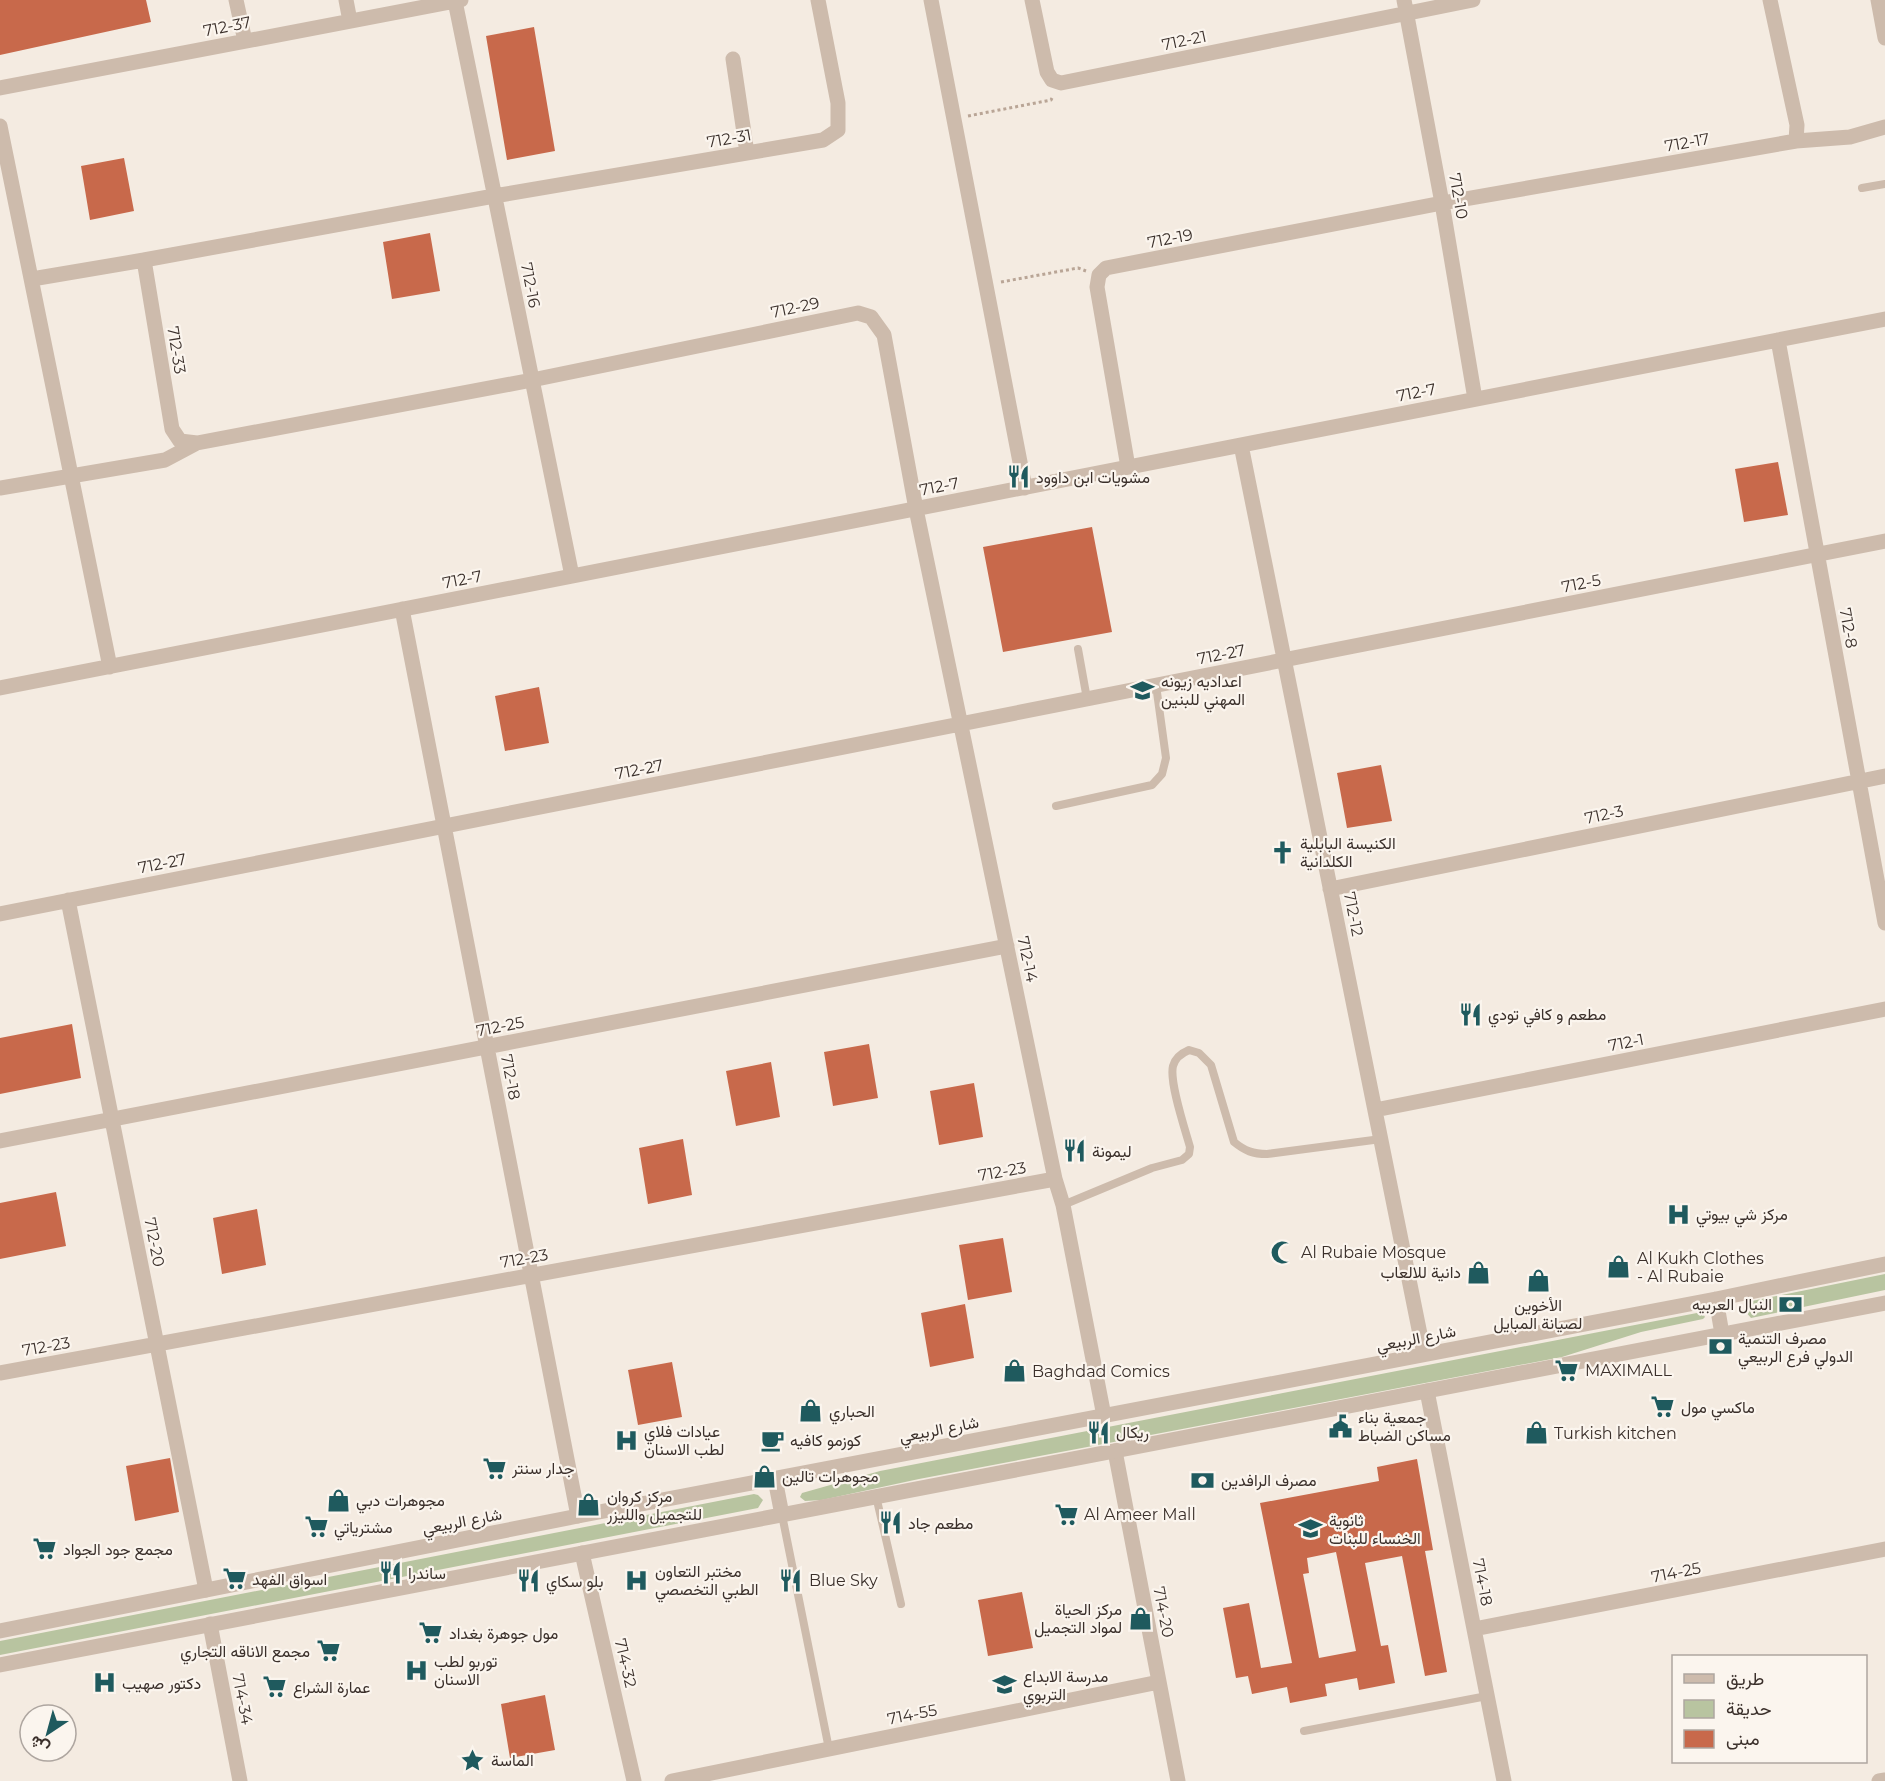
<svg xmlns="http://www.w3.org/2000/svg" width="1885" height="1781" font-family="Montserrat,Vazirmatn,sans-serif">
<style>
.green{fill:#b8c4a0}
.building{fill:#c8694b;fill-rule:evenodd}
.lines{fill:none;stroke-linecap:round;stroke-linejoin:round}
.path{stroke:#b9a596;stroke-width:3;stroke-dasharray:3 3;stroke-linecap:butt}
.service{stroke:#cdbbac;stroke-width:8}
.minor{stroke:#cdbbac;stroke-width:15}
.tertiary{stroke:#cdbbac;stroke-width:15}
.labels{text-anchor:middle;stroke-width:4.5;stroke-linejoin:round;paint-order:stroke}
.street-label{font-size:16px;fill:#3b302b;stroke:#fbf5ee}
.poi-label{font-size:16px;fill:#3b302b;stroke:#fbf5ee;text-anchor:start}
</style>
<rect width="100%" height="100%" fill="#f4ebe1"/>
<path class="green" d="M1885,1274V1290L1751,1318L1745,1311L1747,1302Z
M1702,1312L1705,1317L1703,1319L1641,1332L1562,1357L919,1479L822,1500L805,1501L800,1497L802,1493L880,1471Z
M754,1494L758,1495L763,1500L758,1508L0,1655V1641Z"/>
<path class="building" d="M0,0H146L151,22L0,55Z
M534,27L555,151L507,160L486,36Z
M124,158L134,211L90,220L81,166Z
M430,233L440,291L392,299L383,242Z
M1778,462L1788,515L1744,522L1735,469Z
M1092,527L1112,632L1003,652L983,547Z
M539,687L549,743L505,751L495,696Z
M1381,765L1392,821L1347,828L1337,773Z
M72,1024L81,1078L0,1094V1038Z
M869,1044L878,1098L833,1106L824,1052Z
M771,1062L780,1117L736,1126L726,1071Z
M974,1083L983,1137L939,1145L930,1091Z
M683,1139L692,1195L648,1204L639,1148Z
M56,1192L66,1246L0,1259V1203Z
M257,1209L266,1265L222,1274L213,1218Z
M1003,1238L1012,1292L968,1300L959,1245Z
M965,1304L974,1358L930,1367L921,1313Z
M672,1362L682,1417L638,1425L628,1370Z
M170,1458L179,1512L135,1521L126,1466Z
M1417,1459L1433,1550L1425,1551L1447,1672L1425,1676L1402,1556L1365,1563L1381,1646L1388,1645L1395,1683L1359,1690L1357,1678L1325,1684L1327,1696L1290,1703L1287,1687L1252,1694L1248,1676L1236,1678L1223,1608L1249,1603L1261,1668L1292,1663L1260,1503L1379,1481L1377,1467ZM1336,1552L1356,1651L1319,1658L1303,1574L1309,1573L1307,1558Z
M1022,1592L1033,1648L988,1656L978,1600Z
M545,1695L555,1750L510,1758L501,1704Z"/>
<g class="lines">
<path class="path" d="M968,116L1051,100L1052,98
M1001,282L1078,268L1086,271"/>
<path class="service" d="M1862,188L1885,184
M1078,649L1087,699
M1056,806L1152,785L1162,774L1166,758L1156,685
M1063,1205L1152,1168L1182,1160L1189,1154L1190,1147C1185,1129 1169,1082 1173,1066C1175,1058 1182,1053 1189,1050L1199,1053L1211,1065L1234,1142C1245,1151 1253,1154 1267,1154L1381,1139
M876,1496L901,1604
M782,1515L829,1749
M1304,1731L1487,1696"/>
<path class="minor" d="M236,0L245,41
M346,0L350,21
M818,0L838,103V130L823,140L494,196L144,260L172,429L180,441L197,443L532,380L858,313L871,317L884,335L916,509L1055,1179L1063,1205L1104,1416
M931,0L1025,488
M1032,0L1047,72L1052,80L1061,83L1473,0
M1404,0L1442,203L1475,399
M1878,0L1885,38
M455,1L572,576
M733,59L747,153
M0,88L461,0
M0,126L110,667
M1796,141L1850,137L1885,127
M32,279L144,260
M1778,340L1885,923
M1241,445L1424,1354
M1128,467L1097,287L1099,275L1106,268L1442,203L1796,141L1797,125L1770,0
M0,488L165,460L197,443
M402,609L578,1516
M0,688L1885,319
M1330,889L1885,776
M68,900L206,1590
M0,914L1885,541
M1375,1110L1885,1009
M0,1141L1007,946
M0,1373L1055,1179
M1427,1391L1504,1781
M1115,1451L1178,1781
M582,1553L634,1781
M210,1624L240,1781
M1474,1629L1885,1549
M672,1781L1159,1682
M1879,1781L1885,1780"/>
<path class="tertiary" d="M1716,1299L1722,1334
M775,1479L782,1515
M0,1631L578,1516L1716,1299L1885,1264
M0,1665L1885,1303"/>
</g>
<defs>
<symbol id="restaurant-bare" viewBox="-9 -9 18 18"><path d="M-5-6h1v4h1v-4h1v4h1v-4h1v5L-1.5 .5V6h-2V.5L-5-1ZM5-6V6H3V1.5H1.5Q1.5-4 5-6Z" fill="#1f5a5e" stroke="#fbf5ee" stroke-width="2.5" paint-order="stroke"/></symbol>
<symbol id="school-bare" viewBox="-9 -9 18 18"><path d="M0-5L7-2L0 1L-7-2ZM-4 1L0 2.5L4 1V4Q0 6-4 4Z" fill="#1f5a5e" stroke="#fbf5ee" stroke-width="2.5" paint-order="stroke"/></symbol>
<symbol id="church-bare" viewBox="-9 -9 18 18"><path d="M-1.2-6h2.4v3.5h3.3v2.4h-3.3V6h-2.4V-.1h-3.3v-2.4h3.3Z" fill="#1f5a5e" stroke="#fbf5ee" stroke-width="2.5" paint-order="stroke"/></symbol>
<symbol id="hospital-bare" viewBox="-9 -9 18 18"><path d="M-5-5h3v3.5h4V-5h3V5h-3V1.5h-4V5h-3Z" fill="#1f5a5e" stroke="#fbf5ee" stroke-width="2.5" paint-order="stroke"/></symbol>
<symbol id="mosque-bare" viewBox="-9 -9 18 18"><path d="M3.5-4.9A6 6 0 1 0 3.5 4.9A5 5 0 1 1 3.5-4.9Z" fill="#1f5a5e" stroke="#fbf5ee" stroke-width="2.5" paint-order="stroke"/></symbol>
<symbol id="shop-bare" viewBox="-9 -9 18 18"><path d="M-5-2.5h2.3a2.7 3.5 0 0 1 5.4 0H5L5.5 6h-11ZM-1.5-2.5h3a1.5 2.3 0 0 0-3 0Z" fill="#1f5a5e" stroke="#fbf5ee" stroke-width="2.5" paint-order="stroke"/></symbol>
<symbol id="bank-bare" viewBox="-9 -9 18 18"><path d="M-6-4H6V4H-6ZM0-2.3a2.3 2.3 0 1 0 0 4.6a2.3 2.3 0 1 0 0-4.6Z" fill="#1f5a5e" stroke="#fbf5ee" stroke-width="2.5" paint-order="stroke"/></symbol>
<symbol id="supermarket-bare" viewBox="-9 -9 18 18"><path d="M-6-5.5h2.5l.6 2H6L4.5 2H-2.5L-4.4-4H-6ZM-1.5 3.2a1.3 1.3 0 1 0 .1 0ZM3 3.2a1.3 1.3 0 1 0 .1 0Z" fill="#1f5a5e" stroke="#fbf5ee" stroke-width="2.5" paint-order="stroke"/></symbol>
<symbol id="civic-bare" viewBox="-9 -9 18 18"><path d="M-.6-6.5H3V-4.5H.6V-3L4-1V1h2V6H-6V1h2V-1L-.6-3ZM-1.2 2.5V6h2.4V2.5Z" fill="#1f5a5e" stroke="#fbf5ee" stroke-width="2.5" paint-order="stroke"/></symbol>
<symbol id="cafe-bare" viewBox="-9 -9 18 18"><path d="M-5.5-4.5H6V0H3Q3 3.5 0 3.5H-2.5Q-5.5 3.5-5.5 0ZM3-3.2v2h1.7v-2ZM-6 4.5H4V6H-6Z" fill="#1f5a5e" stroke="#fbf5ee" stroke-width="2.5" paint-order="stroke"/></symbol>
<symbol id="sight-bare" viewBox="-9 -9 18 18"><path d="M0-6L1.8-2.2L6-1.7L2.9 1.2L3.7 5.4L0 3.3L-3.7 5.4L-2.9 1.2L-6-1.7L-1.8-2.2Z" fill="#1f5a5e" stroke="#fbf5ee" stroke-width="2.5" paint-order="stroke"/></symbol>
</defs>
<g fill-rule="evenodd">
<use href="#restaurant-bare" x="1002" y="460" width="33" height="33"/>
<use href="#school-bare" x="1126" y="674" width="33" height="33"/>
<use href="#church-bare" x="1266" y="836" width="33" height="33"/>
<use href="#restaurant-bare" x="1454" y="998" width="33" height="33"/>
<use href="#restaurant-bare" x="1058" y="1134" width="33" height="33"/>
<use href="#hospital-bare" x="1662" y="1198" width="33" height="33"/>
<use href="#mosque-bare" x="1266" y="1236" width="33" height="33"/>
<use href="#shop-bare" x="1602" y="1250" width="33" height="33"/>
<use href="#shop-bare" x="1462" y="1256" width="33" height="33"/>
<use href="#shop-bare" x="1522" y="1264" width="33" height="33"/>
<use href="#bank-bare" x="1774" y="1288" width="33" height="33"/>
<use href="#bank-bare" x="1704" y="1330" width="33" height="33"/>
<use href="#supermarket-bare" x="1550" y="1354" width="33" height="33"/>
<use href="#shop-bare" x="998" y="1354" width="33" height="33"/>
<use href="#supermarket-bare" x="1646" y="1390" width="33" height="33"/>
<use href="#shop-bare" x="794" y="1394" width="33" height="33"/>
<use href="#civic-bare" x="1324" y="1410" width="33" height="33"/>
<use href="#restaurant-bare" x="1082" y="1416" width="33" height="33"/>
<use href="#shop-bare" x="1520" y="1416" width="33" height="33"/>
<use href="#hospital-bare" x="610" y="1424" width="33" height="33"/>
<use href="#cafe-bare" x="756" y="1424" width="33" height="33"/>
<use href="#supermarket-bare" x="478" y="1452" width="33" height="33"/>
<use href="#shop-bare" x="748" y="1460" width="33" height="33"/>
<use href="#bank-bare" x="1186" y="1464" width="33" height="33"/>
<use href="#shop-bare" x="322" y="1484" width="33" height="33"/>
<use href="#shop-bare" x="572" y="1488" width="33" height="33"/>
<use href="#supermarket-bare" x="1050" y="1498" width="33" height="33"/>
<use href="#restaurant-bare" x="874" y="1506" width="33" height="33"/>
<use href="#supermarket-bare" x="300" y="1510" width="33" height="33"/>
<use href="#school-bare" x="1294" y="1512" width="33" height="33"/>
<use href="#supermarket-bare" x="28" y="1532" width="33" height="33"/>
<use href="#restaurant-bare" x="374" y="1556" width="33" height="33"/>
<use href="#supermarket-bare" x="218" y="1562" width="33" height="33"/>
<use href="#hospital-bare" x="620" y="1564" width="33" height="33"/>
<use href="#restaurant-bare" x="774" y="1564" width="33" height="33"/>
<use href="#restaurant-bare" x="512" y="1564" width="33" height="33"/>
<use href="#shop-bare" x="1124" y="1602" width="33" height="33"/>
<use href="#supermarket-bare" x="414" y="1616" width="33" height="33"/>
<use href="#supermarket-bare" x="312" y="1634" width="33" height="33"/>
<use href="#hospital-bare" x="400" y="1654" width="33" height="33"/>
<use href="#hospital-bare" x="88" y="1666" width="33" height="33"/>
<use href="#school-bare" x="988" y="1668" width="33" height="33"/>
<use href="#supermarket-bare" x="258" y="1670" width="33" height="33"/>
<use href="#sight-bare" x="456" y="1744" width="33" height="33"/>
</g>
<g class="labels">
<g class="street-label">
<text transform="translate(227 26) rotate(-11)" y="6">712-37</text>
<text transform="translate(1184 40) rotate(-12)" y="6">712-21</text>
<text transform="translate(729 138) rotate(-10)" y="6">712-31</text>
<text transform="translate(1687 142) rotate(-10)" y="6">712-17</text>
<text transform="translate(1459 196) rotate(80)" y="6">712-10</text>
<text transform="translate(1170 238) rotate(-11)" y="6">712-19</text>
<text transform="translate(531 285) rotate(79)" y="6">712-16</text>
<text transform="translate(795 307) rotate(-12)" y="6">712-29</text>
<text transform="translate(177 350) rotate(81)" y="6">712-33</text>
<text transform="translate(1416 392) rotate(-11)" y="6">712-7</text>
<text transform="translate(939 486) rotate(-11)" y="6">712-7</text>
<text transform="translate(462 579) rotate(-11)" y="6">712-7</text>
<text transform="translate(1581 583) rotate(-11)" y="6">712-5</text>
<text transform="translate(1849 628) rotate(80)" y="6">712-8</text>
<text transform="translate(1221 654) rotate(-11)" y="6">712-27</text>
<text transform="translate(639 769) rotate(-11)" y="6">712-27</text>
<text transform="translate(1604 814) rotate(-12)" y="6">712-3</text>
<text transform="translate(162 863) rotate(-11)" y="6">712-27</text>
<text transform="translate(1354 914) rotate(79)" y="6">712-12</text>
<text transform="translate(1028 959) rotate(78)" y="6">712-14</text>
<text transform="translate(500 1026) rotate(-11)" y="6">712-25</text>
<text transform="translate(1626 1042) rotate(-11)" y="6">712-1</text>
<text transform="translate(511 1077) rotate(79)" y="6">712-18</text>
<text transform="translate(1002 1171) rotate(-10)" y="6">712-23</text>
<text transform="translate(155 1242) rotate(79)" y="6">712-20</text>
<text transform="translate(524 1258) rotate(-10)" y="6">712-23</text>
<text transform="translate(1416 1338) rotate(-11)" y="6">شارع الربيعي</text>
<text transform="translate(46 1346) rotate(-10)" y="6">712-23</text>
<text transform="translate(939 1429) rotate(-11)" y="6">شارع الربيعي</text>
<text transform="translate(462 1521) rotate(-11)" y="6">شارع الربيعي</text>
<text transform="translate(1676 1572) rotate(-11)" y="6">714-25</text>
<text transform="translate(1483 1582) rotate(79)" y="6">714-18</text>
<text transform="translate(1164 1612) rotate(79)" y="6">714-20</text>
<text transform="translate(626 1663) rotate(77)" y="6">714-32</text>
<text transform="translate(243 1699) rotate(79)" y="6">714-34</text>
<text transform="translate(912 1714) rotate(-11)" y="6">714-55</text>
</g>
<g class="poi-label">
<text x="1036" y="483">مشويات ابن داوود</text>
<text x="1161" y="687">اعداديه زيونه<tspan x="1161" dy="18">المهني للبنين</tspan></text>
<text x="1300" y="849">الكنيسة البابلية<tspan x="1300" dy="18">الكلدانية</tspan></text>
<text x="1488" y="1020">مطعم و كافي تودي</text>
<text x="1092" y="1157">ليمونة</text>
<text x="1696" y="1220">مركز شي بيوتي</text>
<text x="1301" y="1258">Al Rubaie Mosque</text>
<text x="1637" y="1264">Al Kukh Clothes<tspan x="1637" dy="18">- Al Rubaie</tspan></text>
<text x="1461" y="1278" text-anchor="end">دانية للالعاب</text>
<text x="1772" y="1310" text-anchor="end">النبال العربيه</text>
<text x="1538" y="1311" text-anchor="middle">الأخوين<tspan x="1538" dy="18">لصيانة المبايل</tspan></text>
<text x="1738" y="1344">مصرف التنمية<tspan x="1738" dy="18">الدولي فرع الربيعي</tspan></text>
<text x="1585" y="1376">MAXIMALL</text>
<text x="1032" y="1377">Baghdad Comics</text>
<text x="1681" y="1413">ماكسي مول</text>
<text x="829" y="1417">الحباري</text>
<text x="1358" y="1423">جمعية بناء<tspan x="1358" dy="18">مساكن الضباط</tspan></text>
<text x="644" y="1437">عيادات فلاي<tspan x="644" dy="18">لطب الاسنان</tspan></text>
<text x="1116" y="1438">ريكال</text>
<text x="1554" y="1439">Turkish kitchen</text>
<text x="790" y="1446">كوزمو كافيه</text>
<text x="512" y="1474">جدار سنتر</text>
<text x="782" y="1482">مجوهرات تالين</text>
<text x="1221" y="1486">مصرف الرافدين</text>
<text x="607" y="1502">مركز كروان<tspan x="607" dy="18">للتجميل والليزر</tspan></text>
<text x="356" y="1506">مجوهرات دبي</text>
<text x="1084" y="1520">Al Ameer Mall</text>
<text x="1329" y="1526">ثانوية<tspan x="1329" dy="18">الخنساء للبنات</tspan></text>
<text x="908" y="1529">مطعم جاد</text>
<text x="334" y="1533">مشترياتي</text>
<text x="63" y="1555">مجمع جود الجواد</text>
<text x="655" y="1577">مختبر التعاون<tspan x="655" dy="18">الطبي التخصصي</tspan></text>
<text x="408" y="1579">ساندرا</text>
<text x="252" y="1585">اسواق الفهد</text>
<text x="809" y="1586">Blue Sky</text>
<text x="546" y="1587">بلو سكاي</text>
<text x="1122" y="1615" text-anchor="end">مركز الحياة<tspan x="1122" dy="18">لمواد التجميل</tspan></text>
<text x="449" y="1639">مول جوهرة بغداد</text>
<text x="310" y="1657" text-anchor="end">مجمع الاناقه التجاري</text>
<text x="434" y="1667">توربو لطب<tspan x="434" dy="18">الاسنان</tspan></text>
<text x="1023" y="1682">مدرسة الابداع<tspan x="1023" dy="18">التربوي</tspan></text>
<text x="122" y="1689">دكتور صهيب</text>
<text x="293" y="1693">عمارة الشراع</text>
<text x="491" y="1766">الماسة</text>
</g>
</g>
<rect x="1672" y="1655" width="195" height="108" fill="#fbf5ee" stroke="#aea6a0" stroke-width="1.5"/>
<rect x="1684" y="1674" width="30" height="9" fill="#cdbbac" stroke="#aea6a0" stroke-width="1.5"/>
<text x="1726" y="1685" font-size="18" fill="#3b302b">طريق</text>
<rect x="1684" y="1700" width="30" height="18" fill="#b8c4a0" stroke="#aea6a0" stroke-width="1.5"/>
<text x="1726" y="1715" font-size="18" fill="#3b302b">حديقة</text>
<rect x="1684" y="1730" width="30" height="18" fill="#c8694b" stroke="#aea6a0" stroke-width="1.5"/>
<text x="1726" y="1745" font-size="18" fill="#3b302b">مبنى</text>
<g transform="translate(48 1733) rotate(216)"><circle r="28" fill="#fbf5ee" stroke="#aea6a0" stroke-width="1.5"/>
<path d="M0-4.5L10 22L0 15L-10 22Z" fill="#1f5a5e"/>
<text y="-9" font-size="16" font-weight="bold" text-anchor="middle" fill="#3b302b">ش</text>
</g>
</svg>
